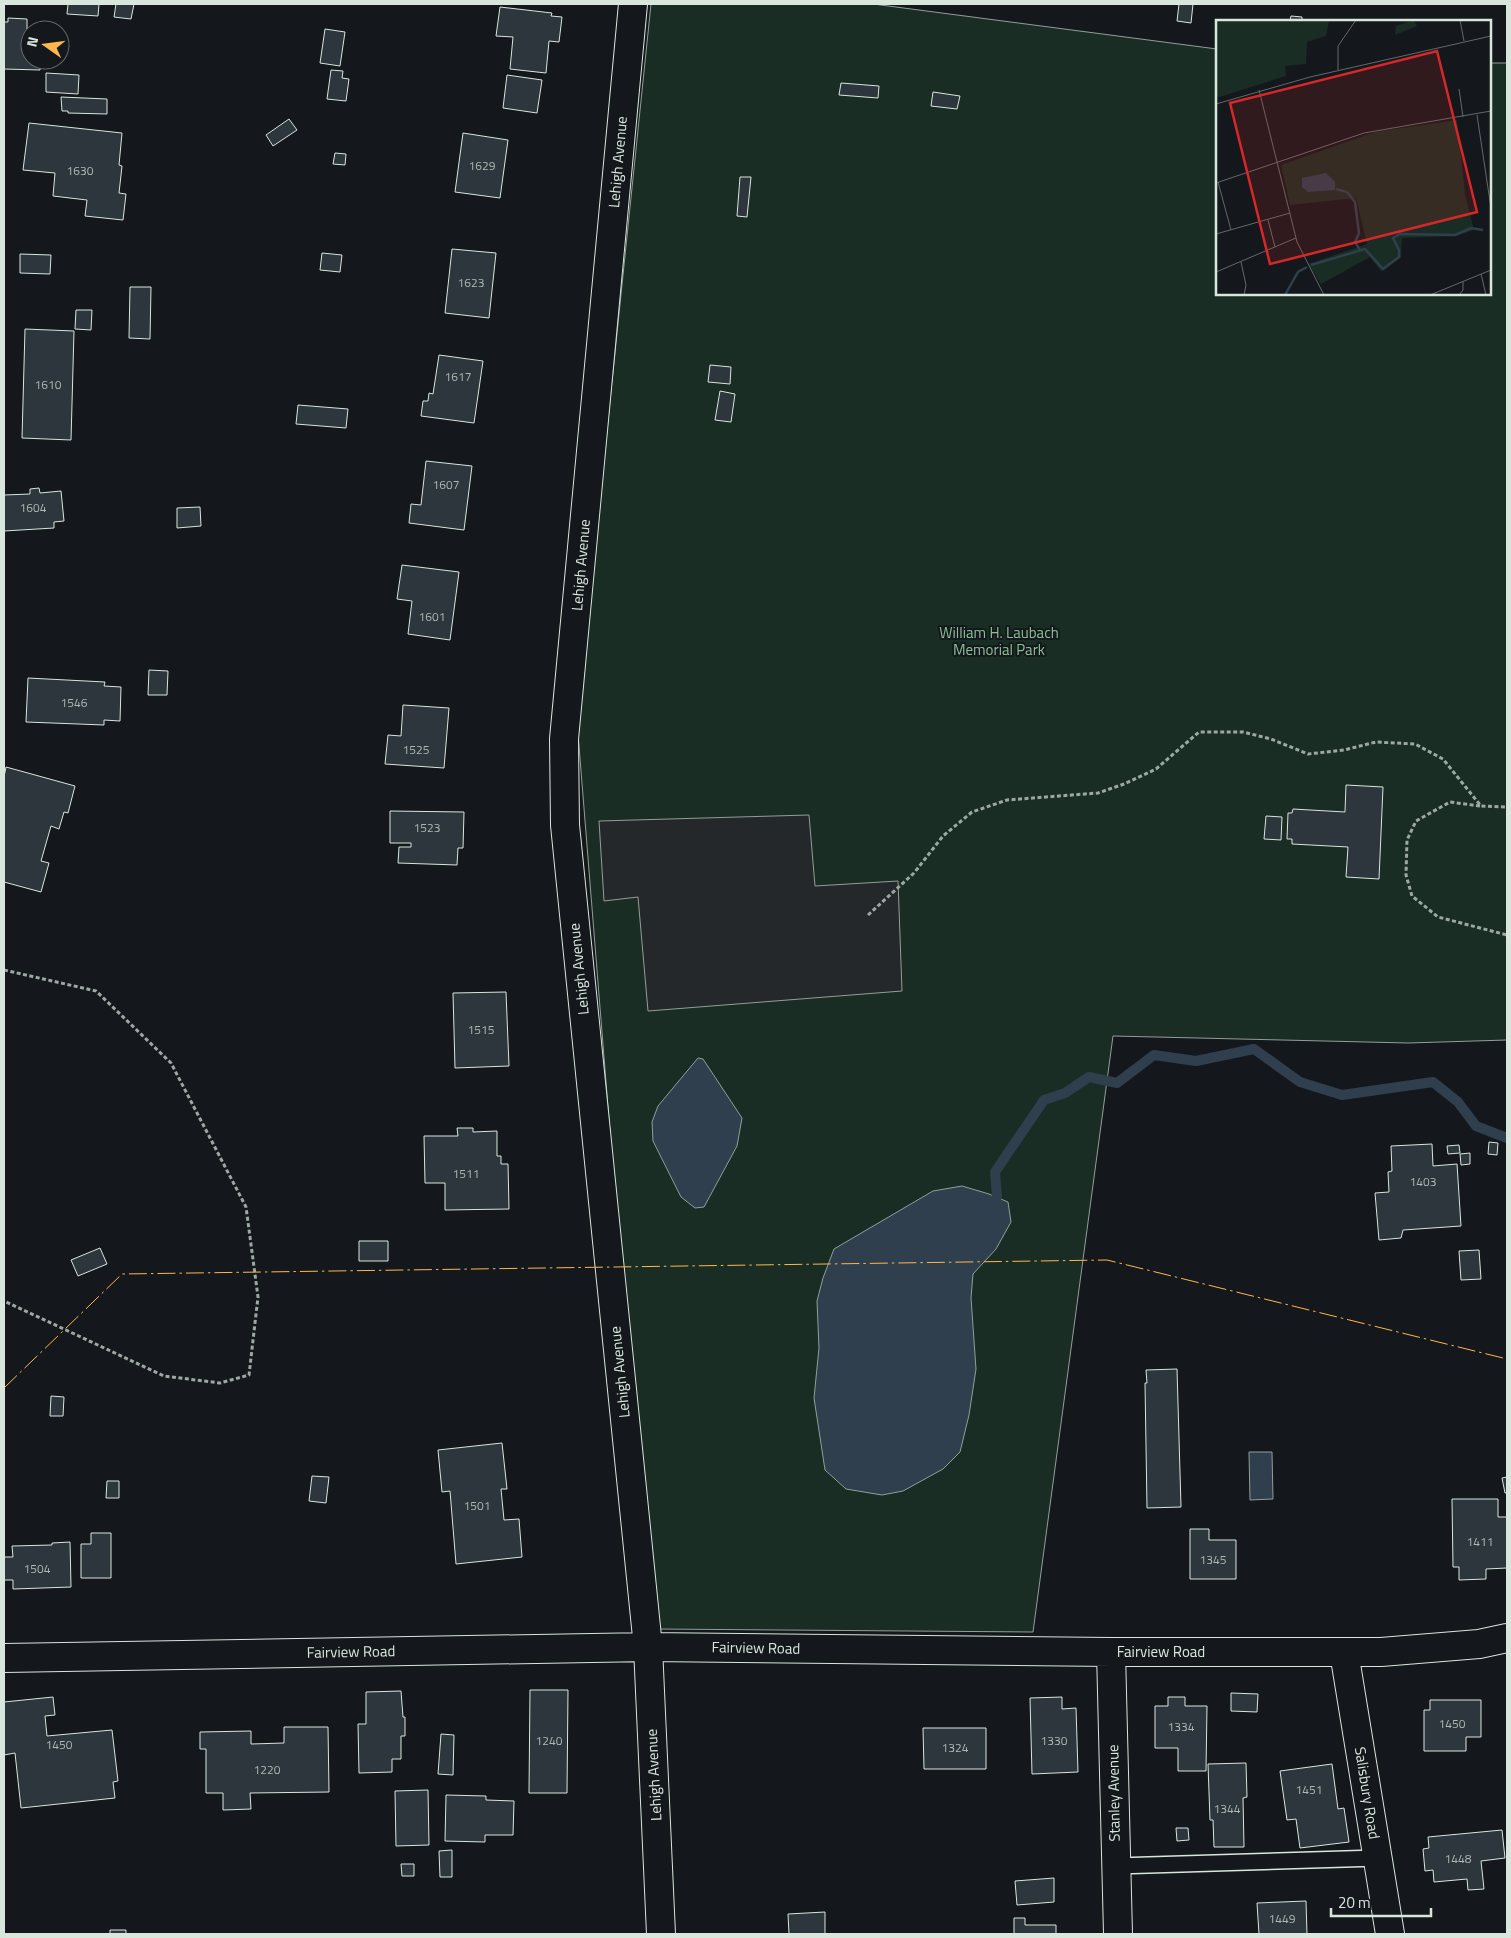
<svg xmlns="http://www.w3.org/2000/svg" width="1511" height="1938" font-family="'Titillium Web',sans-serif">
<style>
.green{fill:#1a2d24;stroke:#939e99}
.parking{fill:#24282b;stroke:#939e99}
.water{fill:#2f3f4d;stroke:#939e99}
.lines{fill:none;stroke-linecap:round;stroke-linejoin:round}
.stream{stroke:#2f3f4d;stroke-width:10}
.building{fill:#2c363c;stroke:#d8e6dc}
.lane-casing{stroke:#d8e6dc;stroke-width:18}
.street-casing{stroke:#d8e6dc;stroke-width:30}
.path{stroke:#9da8a2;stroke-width:3;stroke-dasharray:4 2.5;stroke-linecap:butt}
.lane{stroke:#14181c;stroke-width:15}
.street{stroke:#14181c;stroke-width:28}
.power{stroke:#ffb74d;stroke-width:1;stroke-dasharray:18 4 2.5 4;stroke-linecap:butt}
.labels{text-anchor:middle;stroke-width:4;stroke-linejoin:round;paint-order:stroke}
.number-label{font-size:12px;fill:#adbab4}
.street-label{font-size:15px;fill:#d8e6dc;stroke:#14181c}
.park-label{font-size:15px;fill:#8ac095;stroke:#14181c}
.inset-river{fill:none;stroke:#2f3f4d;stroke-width:2.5}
.inset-road{fill:none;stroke:#626a69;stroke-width:1}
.view{fill:#d62828;fill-opacity:0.15;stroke:#d62828;stroke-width:2.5}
.inset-edge{fill:none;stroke:#d8e6dc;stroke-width:2.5}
</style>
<rect width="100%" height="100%" fill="#14181c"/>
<path class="green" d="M651,4H873L1217,49V294H1490V63H1507V1040L1408,1043L1113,1036L1033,1632L657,1629L620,1256L577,721Z"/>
<path class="parking" d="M809,815L815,886L898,881L902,991L648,1011L638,897L604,901L599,821Z"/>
<path class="water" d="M698,1058L703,1059L742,1118L737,1146L704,1207L695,1208L681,1197L653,1141L652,1122L658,1106Z
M962,1186L989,1194L1008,1202L1011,1222L996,1249L973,1274L971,1298L976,1369L969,1415L960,1452L943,1469L903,1491L882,1495L846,1489L825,1470L814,1398L819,1348L817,1301L823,1278L834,1249L933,1191Z
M1249,1452H1272L1273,1499L1250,1500Z"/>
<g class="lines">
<path class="stream" d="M997,1197L995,1172L1044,1100L1065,1093L1089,1077L1117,1083L1154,1055L1196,1061L1254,1049L1300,1082L1342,1095L1433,1082L1458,1102L1476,1126L1507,1138"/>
</g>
<path class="building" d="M68,4H99L98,16L67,14Z
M116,4H134L131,19L114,17Z
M1179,4H1193L1191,23L1177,21Z
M500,7L552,13L551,16L562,17L559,42L549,41L546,73L510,69L513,37L496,36Z
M1291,16L1302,17V21H1290Z
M8,18L27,19V29L42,30H30V60H40V70L4,69V22H8Z
M325,29L345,32L340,66L320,63Z
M331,70L343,71L342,78L349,79L346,101L327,99Z
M46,73L79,75L78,94L46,92Z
M507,75L542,80L537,113L503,108Z
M841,83L879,86L878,98L839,95Z
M933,92L960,96L957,109L931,106Z
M61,97L107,99V114L68,113V111H62Z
M289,119L297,130L273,146L266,135Z
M29,123L122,133L119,165L122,166L119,193L126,194L123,220L85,216L87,200L53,196L55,173L23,170Z
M463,133L508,140L500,198L455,192Z
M335,153L346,154L345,165L333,164Z
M740,177H751L747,217L737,216Z
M452,249L496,253L489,318L445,313Z
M322,253L342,255L340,272L320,270Z
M20,254L51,255L50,274L20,273Z
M130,287H151L150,339L129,338Z
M76,310H92L91,330L75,329Z
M25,329L74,331L71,440L22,438Z
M439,355L483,361L474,423L421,416L423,401H428L429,393L433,394Z
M710,365L731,367L730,384L708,382Z
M720,391L735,394L731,422L715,420Z
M298,405L348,409L346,428L296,424Z
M426,461L472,466L464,530L409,523L411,504L421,505Z
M39,488L40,493L61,491L64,521L54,522V528L4,531V495L30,494V489Z
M200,507L201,526L177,528V508Z
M402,565L459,572L450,640L408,634L412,601L397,599Z
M149,670L168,671L167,695H148Z
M28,678L105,682L104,686L121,687L120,721L104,720V725L26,722Z
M403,705L449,708L444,768L385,764L388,735L401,736Z
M6,767L75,786L68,813L64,812L59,829L51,826L41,861L49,863L41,892L4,882V777Z
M1346,785L1383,787L1379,879L1346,877L1348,847L1292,844V839H1287L1288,813H1292L1293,809L1345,812Z
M390,811L464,812L463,848H458L457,865L398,863L399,847H411V843H390Z
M1266,816L1282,817L1281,840L1264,839Z
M506,992L509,1066L455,1068L453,993Z
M457,1128H473V1132L497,1131V1156H501V1164H508L509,1209L445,1210V1183H425L424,1136H458Z
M1489,1142L1498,1143L1497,1155L1488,1154Z
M1432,1144L1433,1166L1457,1164L1461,1226L1403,1230L1401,1238L1379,1240L1375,1193L1389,1192L1388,1172L1392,1171L1391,1146Z
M1459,1145L1460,1153L1448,1154L1447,1146Z
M1470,1153V1164L1461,1165L1460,1154Z
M359,1241H388V1261H359Z
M100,1248L107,1264L78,1276L71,1260Z
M1479,1250L1481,1279L1461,1280L1459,1251Z
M1177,1369L1181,1507L1147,1508L1145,1383H1147L1146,1370Z
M51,1396L64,1397L63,1416H50Z
M502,1443L507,1489H501L504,1520L519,1519L522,1557L456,1564L450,1491L442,1492L438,1450Z
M312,1476L329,1477L326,1503L309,1501Z
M1507,1477V1493H1505L1502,1478Z
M107,1481H119V1498H106Z
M1452,1499H1498V1517H1507V1568L1486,1569V1579L1459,1580V1567H1453Z
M1190,1529H1209V1540H1236V1579H1190Z
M91,1533H111V1578H81V1544H91Z
M70,1542L71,1587L13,1589V1580H4V1557H13L12,1546L52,1545V1543Z
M530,1690H568L567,1793H529Z
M401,1691L403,1717H405V1736H401V1759H392V1772L359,1773L358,1724H366V1692Z
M1231,1693L1258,1694L1257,1712L1231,1711Z
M53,1697L55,1715L45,1716L47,1736L112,1730L118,1781L113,1782L115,1798L21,1808L15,1753L4,1755V1702Z
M1062,1697V1709L1076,1708L1078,1772L1032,1774L1030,1698Z
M1168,1697H1185V1706H1207L1206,1771H1178V1748H1155V1706H1168Z
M1430,1700H1481V1737H1466V1751H1424V1710H1430Z
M284,1727H328L329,1792L250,1793L251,1809L223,1810V1793H206V1749H200V1732L251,1731V1744L284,1743Z
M923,1728H986V1769H924Z
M441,1734L454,1735L453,1775L438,1774Z
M1246,1763L1247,1797L1243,1798L1244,1847H1214L1213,1820H1210L1208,1764Z
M1332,1764L1338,1809L1344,1808L1349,1842L1300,1848L1296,1819L1287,1820L1280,1771Z
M428,1790L429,1845L396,1846L395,1791Z
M446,1795L486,1796V1800L514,1801L513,1835H485V1842L445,1841Z
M1176,1828H1188L1189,1840L1177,1841Z
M1502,1830L1505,1858L1481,1861L1484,1889L1468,1890L1467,1879L1434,1882L1433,1870L1425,1871L1423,1849L1429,1848L1428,1837Z
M452,1850V1877H440L439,1851Z
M401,1864H414V1876H402Z
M1054,1878V1902L1017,1905L1015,1881Z
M1306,1901L1307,1934H1259L1257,1903Z
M825,1912V1934H789L788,1914Z
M1014,1918H1025V1925H1056V1934H1014Z
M110,1930H126V1934H110Z"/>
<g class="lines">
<defs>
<path id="lane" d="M1116,1866L1378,1858"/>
<path id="street" d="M633,4L564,739L565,825L648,1647L661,1934
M1111,1652L1118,1934
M1344,1652L1390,1934
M4,1658L648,1647L1111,1652H1381L1479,1644L1507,1638"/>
</defs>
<use href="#lane" class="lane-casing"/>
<use href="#street" class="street-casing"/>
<path class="path" d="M1480,806L1450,802L1416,821L1407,840L1406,875L1412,896L1438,917L1507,935
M868,915L914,873L943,836L972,812L1007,800L1098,793L1124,784L1156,769L1199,732H1243L1271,739L1308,754L1344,750L1376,742L1415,744L1443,759L1481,806L1507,807
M4,970L96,991L171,1063L246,1207L258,1297L249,1375L220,1383L164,1376L4,1301"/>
<use href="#lane" class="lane"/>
<use href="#street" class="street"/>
<path class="power" d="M4,1388L122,1274L1107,1260L1507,1359"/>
</g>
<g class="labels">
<g class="number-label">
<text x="482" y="170">1629</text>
<text x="80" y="175">1630</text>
<text x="471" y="287">1623</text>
<text x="458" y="381">1617</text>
<text x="48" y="389">1610</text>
<text x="446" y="489">1607</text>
<text x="33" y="512">1604</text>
<text x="432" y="621">1601</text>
<text x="74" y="707">1546</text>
<text x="416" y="754">1525</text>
<text x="427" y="832">1523</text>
<text x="481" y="1034">1515</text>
<text x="466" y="1178">1511</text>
<text x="1423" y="1186">1403</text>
<text x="477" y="1510">1501</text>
<text x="1480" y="1546">1411</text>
<text x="1213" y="1564">1345</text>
<text x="37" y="1573">1504</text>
<text x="1452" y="1728">1450</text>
<text x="1181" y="1731">1334</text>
<text x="549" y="1745">1240</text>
<text x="1054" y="1745">1330</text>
<text x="59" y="1749">1450</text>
<text x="955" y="1752">1324</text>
<text x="267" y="1774">1220</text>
<text x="1309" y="1794">1451</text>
<text x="1227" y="1813">1344</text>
<text x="1458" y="1863">1448</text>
<text x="1282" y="1923">1449</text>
</g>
<g class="street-label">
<text transform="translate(618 162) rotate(-85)" y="5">Lehigh Avenue</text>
<text transform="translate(581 565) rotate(-85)" y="5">Lehigh Avenue</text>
<text transform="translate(579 969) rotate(-96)" y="5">Lehigh Avenue</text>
<text transform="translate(620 1372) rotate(-96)" y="5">Lehigh Avenue</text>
<text transform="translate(756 1648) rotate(1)" y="5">Fairview Road</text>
<text transform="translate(351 1652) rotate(-1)" y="5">Fairview Road</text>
<text x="1161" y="1657">Fairview Road</text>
<text transform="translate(654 1775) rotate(-93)" y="5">Lehigh Avenue</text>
<text transform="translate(1114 1793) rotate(-91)" y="5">Stanley Avenue</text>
<text transform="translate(1367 1793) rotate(81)" y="5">Salisbury Road</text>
</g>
<g class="park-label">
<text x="999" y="638">William H. Laubach<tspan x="999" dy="17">Memorial Park</tspan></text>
</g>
</g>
<g transform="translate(1216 20)">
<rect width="275" height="275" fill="#14181c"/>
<path d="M0,0H132L113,1L110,16L91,22L90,44L69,46L70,56L0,78ZM198,0L201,6L179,15L180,6ZM241,100L249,174L258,210L240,216L186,218L185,237L165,251L154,237L105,264L92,244L151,224L140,178L74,185L65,145L159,112Z" fill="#1a2d24"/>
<path d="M110,153L119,162V170L92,172L86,167V158Z" fill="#2f3f4d"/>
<path class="inset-river" d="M120,169L131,172L139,182L143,213L139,222L144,230M95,245L149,229L167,249L183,237V230L177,218L184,214L239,215L255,208L267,210M69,275L82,252L91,247"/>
<path class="inset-road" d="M244,0L248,21M122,50V26L140,0M243,69L247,97M43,70L81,222L108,275M0,84L94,57L275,16M261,95L275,188M2,162L15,210M0,163L148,113L275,91M52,200L59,227M0,214L74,193M25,242L30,265L28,275M0,252L80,218M265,254L270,275M214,275L275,250M243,275L247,270V261"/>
<path class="view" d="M221,31L261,192L54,244L14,83Z"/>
<rect width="275" height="275" class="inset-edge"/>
</g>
<rect width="1511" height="1938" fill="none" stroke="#d8e6dc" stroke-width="10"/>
<g transform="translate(45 45) rotate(284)"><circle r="24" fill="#14181c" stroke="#626a69"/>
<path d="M0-4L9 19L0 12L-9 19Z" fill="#ffb74d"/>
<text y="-8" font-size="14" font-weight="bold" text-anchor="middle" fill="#d8e6dc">N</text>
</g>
<path d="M1331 1908v8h100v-8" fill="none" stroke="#d8e6dc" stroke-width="2.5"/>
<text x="1338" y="1908" font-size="15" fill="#d8e6dc" stroke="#14181c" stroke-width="4" paint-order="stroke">20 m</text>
</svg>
